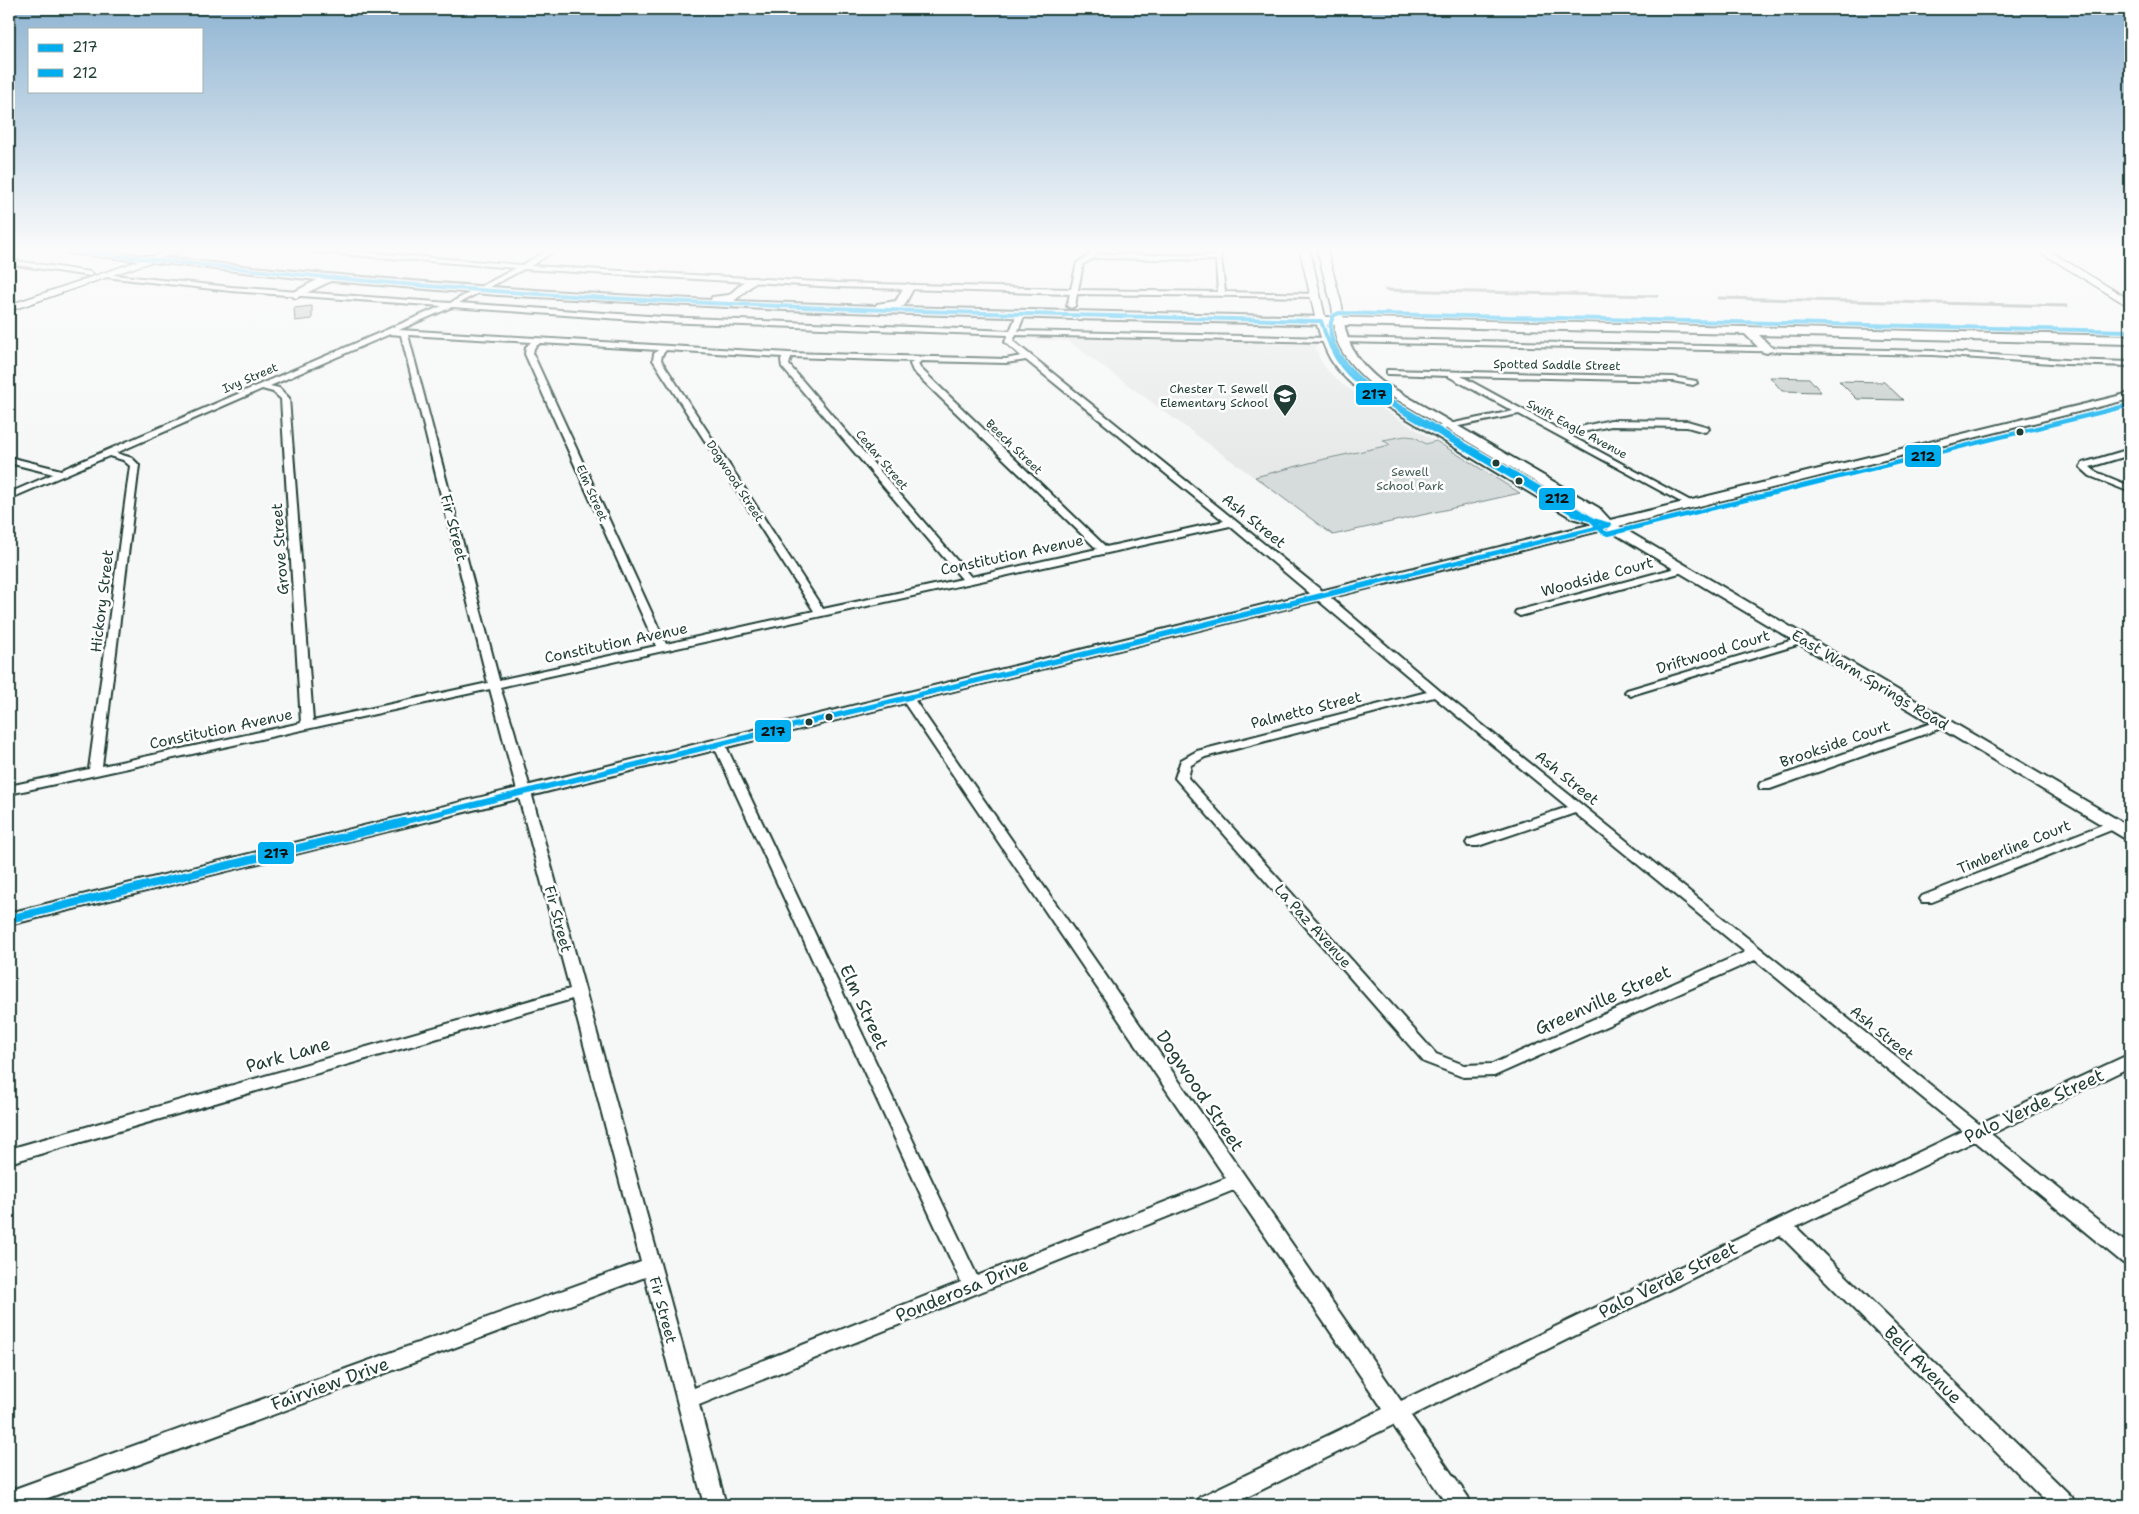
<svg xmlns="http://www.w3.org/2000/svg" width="2139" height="1514" font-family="'Shantell Sans',sans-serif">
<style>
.built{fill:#e6e9e8}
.green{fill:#d6dcdb;stroke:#7a8c88}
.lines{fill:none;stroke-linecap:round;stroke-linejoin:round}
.stream{stroke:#72857f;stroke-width:3}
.building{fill:#c0c9c6;stroke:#1f3d34}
.minor-casing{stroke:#1f3d34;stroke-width:4}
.tertiary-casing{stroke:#1f3d34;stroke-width:4}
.secondary-casing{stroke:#1f3d34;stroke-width:3}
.primary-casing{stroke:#1f3d34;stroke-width:4}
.minor{fill:#fff;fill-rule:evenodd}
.tertiary{fill:#fff;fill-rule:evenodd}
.secondary{fill:#fff;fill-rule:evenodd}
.primary{fill:#fff;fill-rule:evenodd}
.bus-1-far3-casing{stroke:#fff;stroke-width:5.5}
.bus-1-far2-casing{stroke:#fff;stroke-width:7}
.bus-1-far1-casing{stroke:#fff;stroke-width:9}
.bus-1-casing{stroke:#fff;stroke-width:11}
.bus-2-far1-casing{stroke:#fff;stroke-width:5.5}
.bus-2-casing{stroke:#fff;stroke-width:7}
.bus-1-far3{stroke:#00adef;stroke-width:4}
.bus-1-far2{stroke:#00adef;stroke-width:4.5}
.bus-1-far1{stroke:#00adef;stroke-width:5.5}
.bus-1{stroke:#00adef;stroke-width:8}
.bus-2-far1{stroke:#00adef;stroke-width:4}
.bus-2{stroke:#00adef;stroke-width:4.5}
.bus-dot{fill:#1f3d34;stroke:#fff;stroke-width:2}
.labels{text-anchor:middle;stroke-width:5;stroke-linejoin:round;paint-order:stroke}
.far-street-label{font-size:12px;fill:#1f3d34;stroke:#fff}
.far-poi-label{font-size:12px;fill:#1f3d34;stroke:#fff;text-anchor:end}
.far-park-label{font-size:12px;fill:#445d55;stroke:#fff}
.street-label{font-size:15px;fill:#1f3d34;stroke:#fff}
.near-street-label{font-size:18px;fill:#1f3d34;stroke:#fff}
.line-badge{stroke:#fff;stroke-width:2}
.pale-badge-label{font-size:14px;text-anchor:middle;font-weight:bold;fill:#111}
</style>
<rect width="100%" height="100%" fill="#f6f7f7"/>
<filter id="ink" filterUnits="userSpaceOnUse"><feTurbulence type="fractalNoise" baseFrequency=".02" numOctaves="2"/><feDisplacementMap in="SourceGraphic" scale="10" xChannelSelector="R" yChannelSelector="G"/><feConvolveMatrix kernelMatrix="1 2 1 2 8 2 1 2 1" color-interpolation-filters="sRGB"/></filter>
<g filter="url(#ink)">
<path class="built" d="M1028,331L1317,338L1316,348L1320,359L1327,370L1343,385L1520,493L1333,535L1068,341L1020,339Z"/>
<path class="green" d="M1405,436L1415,437L1426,444L1436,441L1520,493L1333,535L1255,477L1325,459L1390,445L1383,440Z"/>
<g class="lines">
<path class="stream" d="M1386,290L1657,296
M1719,298L2067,306"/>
</g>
<path class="building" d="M312,306V319L295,321L294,308Z
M1770,377L1809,378L1821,392L1782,391Z
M1839,381L1884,382L1903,400L1857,399Z"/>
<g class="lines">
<defs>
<path id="minor" d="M311,250H334L522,265L548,250H555L531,266L837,283L1071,289L1077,263L1090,255L1091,250H1097V254L1215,256L1216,250H1220L1225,292L1317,294V296L1315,297L1077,294L1075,306L1071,308L1067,306L1070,294L837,287L524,269L459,303L663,317L1010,331L1017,314L1021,312L1025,314L1018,331L1330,338L1331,340L1327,342L1016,335L1013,341L1326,594L1440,691L1979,1124L2130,1054V1067L1991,1134L2130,1246V1265L2123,1263L1975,1141L1796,1227L2072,1497L2075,1505H2049L1780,1235L1411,1416L1468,1497L1471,1505H1447L1393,1425L1231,1505H1197L1200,1497L1383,1409L1234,1190L699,1405L726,1505H704L645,1277L29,1505H9V1491L641,1262L572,999L9,1163V1149L570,989L490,689L9,794V786L89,769L130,466L123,460L109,456L9,499V493L53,474L9,463V457L61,470L442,306L231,291L105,277L103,276V274L231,287L450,303L516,268L314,252ZM1094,258L1216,260L1218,292L1078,290L1083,264ZM452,307L663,322L1008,335L1005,342L1021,356L1006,359L789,353L399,330ZM390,334L401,335L488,683L313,721L289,398L279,388L270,386ZM408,335L531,342L526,347L525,354L656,646L499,680ZM540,343L658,350L654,354L653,360L814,611L666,644L533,354L534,348ZM666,350L783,357L781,360L782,367L962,579L823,609L661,360L662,355ZM791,357L913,361L910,364L913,371L1097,549L971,577L789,365ZM1026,360L1224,521L1106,547L920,368L918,364L921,361L1006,363ZM262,389L273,392L281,399L301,723L102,766L139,465L132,458L116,453ZM1230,526L1427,692L1197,751L1181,760L1175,778L1424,1062L1463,1077L1494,1076L1755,960L1963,1131L1401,1401L911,695L907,694L901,698L1226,1178L977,1276L725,744L719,740L715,741L713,744L961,1282L694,1388L514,730L500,687ZM1434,697L1568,807L1468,840L1466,843L1468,846H1478L1575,813L1745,952L1492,1064L1464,1065L1436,1054L1188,778L1191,765L1205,757Z
M9,260L90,272L93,274L90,276L9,264Z
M1340,338L1933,351L2066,360L2130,362V366L2066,364L1933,355L1343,342L1339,340Z
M1387,370L1673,377L1696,381L1697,383L1693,385L1673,381L1461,376L1562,431L1611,420L1687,421L1708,427L1709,429L1705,432L1687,427L1611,426L1569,435L1698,505L1696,507H1690L1519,414L1429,432V428L1513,411L1448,376L1390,374H1387Z
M2130,449V455L2090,467L2096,472L2130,486V492L2090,476L2080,467L2083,463Z
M1683,566L1687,567L1688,569L1687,571L1520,616L1515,613L1516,611Z
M1803,637L1807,638L1809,640L1807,642L1635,694L1631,696L1625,692L1627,690Z
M1943,719L1947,720L1949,723L1947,726L1770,789H1760L1759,786L1760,783Z
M2114,820L2121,824L2119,827L1932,902H1922L1920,899L1922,896Z"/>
<path id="tertiary" d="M1321,318L1326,321C1335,353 1339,363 1366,385L1580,512L1593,516L1374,386C1358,373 1328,344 1336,320L1339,319L1344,322C1348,349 1361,365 1382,382L1599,508L1610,520L2130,393V399L1619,526L2130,827V839L2124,838L1607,529L9,925V913L1593,524L1572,518L1358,389C1332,368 1325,353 1316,321Z"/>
<path id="secondary" d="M171,250H185L9,311V305Z
M1300,250H1310L1326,321L1325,323H1317L1316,321Z
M1317,250H1327L1342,306L1344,322L1343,324L1339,325L1334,322L1332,306Z
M2037,250H2048L2130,300V307Z"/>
<path id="primary" d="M63,250H93C298,274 504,290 711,300L712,297L729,295L748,278H756L757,280L756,282L734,301L876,306L877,304L896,301L905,285L909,284L914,287L904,306L900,307L2130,336V344L1759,335L1773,349L1767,353L1763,352L1745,334L1073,319L785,310L498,295L331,281L296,298L290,295L292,293L317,280L68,253Z"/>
</defs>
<use href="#minor" class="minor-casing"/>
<use href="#tertiary" class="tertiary-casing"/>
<use href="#secondary" class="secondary-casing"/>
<use href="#primary" class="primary-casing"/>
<use href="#minor" class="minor"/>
<use href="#tertiary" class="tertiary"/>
<use href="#secondary" class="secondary"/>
<use href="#primary" class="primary"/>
<defs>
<path id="bus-1-far3" d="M68,250C225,268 382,284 539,294C799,310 1060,315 1321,321C1333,359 1345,377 1379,397"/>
<path id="bus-1-far2" d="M1377,396L1576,515L1609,525
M1368,584L1609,525"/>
<path id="bus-1-far1" d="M399,823L1373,583"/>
<path id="bus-1" d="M9,919L404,822"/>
<path id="bus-2-far1" d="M1383,397C1360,384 1320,346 1333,316L1339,313L2130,331"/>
<path id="bus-2" d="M1381,396L1590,518L1603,532L1608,534L2130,405"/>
</defs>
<use href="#bus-1-far3" class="bus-1-far3-casing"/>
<use href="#bus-1-far2" class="bus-1-far2-casing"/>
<use href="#bus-1-far1" class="bus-1-far1-casing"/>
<use href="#bus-1" class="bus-1-casing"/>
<use href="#bus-2-far1" class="bus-2-far1-casing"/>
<use href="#bus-2" class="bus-2-casing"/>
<use href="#bus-1-far3" class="bus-1-far3"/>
<use href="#bus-1-far2" class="bus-1-far2"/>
<use href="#bus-1-far1" class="bus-1-far1"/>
<use href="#bus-1" class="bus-1"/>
<use href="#bus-2-far1" class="bus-2-far1"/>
<use href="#bus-2" class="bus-2"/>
</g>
</g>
<linearGradient id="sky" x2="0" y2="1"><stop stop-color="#8fb4d2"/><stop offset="0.54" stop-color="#fbfbfb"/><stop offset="1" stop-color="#fbfbfb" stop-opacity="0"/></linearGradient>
<rect width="2139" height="462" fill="url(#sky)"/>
<defs>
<symbol id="school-pin" viewBox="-11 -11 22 30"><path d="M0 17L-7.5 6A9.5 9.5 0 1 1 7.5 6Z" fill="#1f3d34" stroke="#fff"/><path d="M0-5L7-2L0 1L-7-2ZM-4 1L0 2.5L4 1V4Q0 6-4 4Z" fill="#fff"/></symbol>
</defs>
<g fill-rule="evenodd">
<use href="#school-pin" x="1271" y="382" width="28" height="38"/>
</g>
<g class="bus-dot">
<circle cx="2020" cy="432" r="4.5"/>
<circle cx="1496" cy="463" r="4.5"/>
<circle cx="1519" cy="481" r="4.5"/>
<circle cx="829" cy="717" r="4.5"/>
<circle cx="809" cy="722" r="4.5"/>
</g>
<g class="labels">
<g class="far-street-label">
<text transform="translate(1557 365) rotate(1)" y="4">Spotted Saddle Street</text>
<text transform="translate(250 378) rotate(-23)" y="4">Ivy Street</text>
<text transform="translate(1577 429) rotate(28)" y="4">Swift Eagle Avenue</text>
<text transform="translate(1014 447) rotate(44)" y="4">Beech Street</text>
<text transform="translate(882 460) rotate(50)" y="4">Cedar Street</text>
<text transform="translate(735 481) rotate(57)" y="4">Dogwood Street</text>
<text transform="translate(592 493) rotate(66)" y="4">Elm Street</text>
</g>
<g class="far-poi-label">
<text x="1268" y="393">Chester T. Sewell<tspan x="1268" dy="14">Elementary School</tspan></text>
</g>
<g class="far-park-label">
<text x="1410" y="476">Sewell<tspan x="1410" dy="14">School Park</tspan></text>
</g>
<g class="street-label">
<text transform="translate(1254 521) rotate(39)" y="5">Ash Street</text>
<text transform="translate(454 528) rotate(76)" y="5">Fir Street</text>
<text transform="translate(280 549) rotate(-94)" y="5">Grove Street</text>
<text transform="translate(1012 555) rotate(-12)" y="5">Constitution Avenue</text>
<text transform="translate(1597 577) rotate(-15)" y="5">Woodside Court</text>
<text transform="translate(102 601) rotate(-83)" y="5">Hickory Street</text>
<text transform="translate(616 643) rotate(-12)" y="5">Constitution Avenue</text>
<text transform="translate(1713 652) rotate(-17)" y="5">Driftwood Court</text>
<text transform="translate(1870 680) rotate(31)" y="5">East Warm Springs Road</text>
<text transform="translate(1306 710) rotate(-14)" y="5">Palmetto Street</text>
<text transform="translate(221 729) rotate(-12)" y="5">Constitution Avenue</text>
<text transform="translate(1835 744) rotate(-19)" y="5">Brookside Court</text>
<text transform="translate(1567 778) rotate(39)" y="5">Ash Street</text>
<text transform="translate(2014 847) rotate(-22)" y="5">Timberline Court</text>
<text transform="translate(558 919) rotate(75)" y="5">Fir Street</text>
<text transform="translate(1313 926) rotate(48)" y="5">La Paz Avenue</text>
<text transform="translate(1882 1033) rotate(39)" y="5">Ash Street</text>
<text transform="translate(663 1310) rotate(75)" y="5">Fir Street</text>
</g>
<g class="near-street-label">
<text transform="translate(1603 1000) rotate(-24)" y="6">Greenville Street</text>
<text transform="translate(864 1007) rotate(65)" y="6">Elm Street</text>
<text transform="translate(288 1055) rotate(-16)" y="6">Park Lane</text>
<text transform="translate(1200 1091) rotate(56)" y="6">Dogwood Street</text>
<text transform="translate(2034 1106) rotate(-25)" y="6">Palo Verde Street</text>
<text transform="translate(1668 1280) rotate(-26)" y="6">Palo Verde Street</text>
<text transform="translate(962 1290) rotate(-22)" y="6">Ponderosa Drive</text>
<text transform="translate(1923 1365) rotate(45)" y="6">Bell Avenue</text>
<text transform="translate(330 1384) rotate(-20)" y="6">Fairview Drive</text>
</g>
</g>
<g class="line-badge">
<rect x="1355" y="382" width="38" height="24" rx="5" fill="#00adef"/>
<rect x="1904" y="444" width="38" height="24" rx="5" fill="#00adef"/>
<rect x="1538" y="487" width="38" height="24" rx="5" fill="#00adef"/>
<rect x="754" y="719" width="38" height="24" rx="5" fill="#00adef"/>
<rect x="257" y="841" width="38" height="24" rx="5" fill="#00adef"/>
</g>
<g class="pale-badge-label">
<text x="1374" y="399">217</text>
<text x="1923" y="461">212</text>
<text x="1557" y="503">212</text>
<text x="773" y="736">217</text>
<text x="276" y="858">217</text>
</g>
<rect width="2139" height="1514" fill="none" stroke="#fff" stroke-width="30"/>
<rect x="15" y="15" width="2109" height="1484" fill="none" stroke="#1f3d34" stroke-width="2" filter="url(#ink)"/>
<rect x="28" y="28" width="175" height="65" fill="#ffffff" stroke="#a5b1ae"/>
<rect x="38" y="44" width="25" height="8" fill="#00adef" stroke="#a5b1ae"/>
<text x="72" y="52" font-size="15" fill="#1f3d34">217</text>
<rect x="38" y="69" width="25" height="8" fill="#00adef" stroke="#a5b1ae"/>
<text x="72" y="78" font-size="15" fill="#1f3d34">212</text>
</svg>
